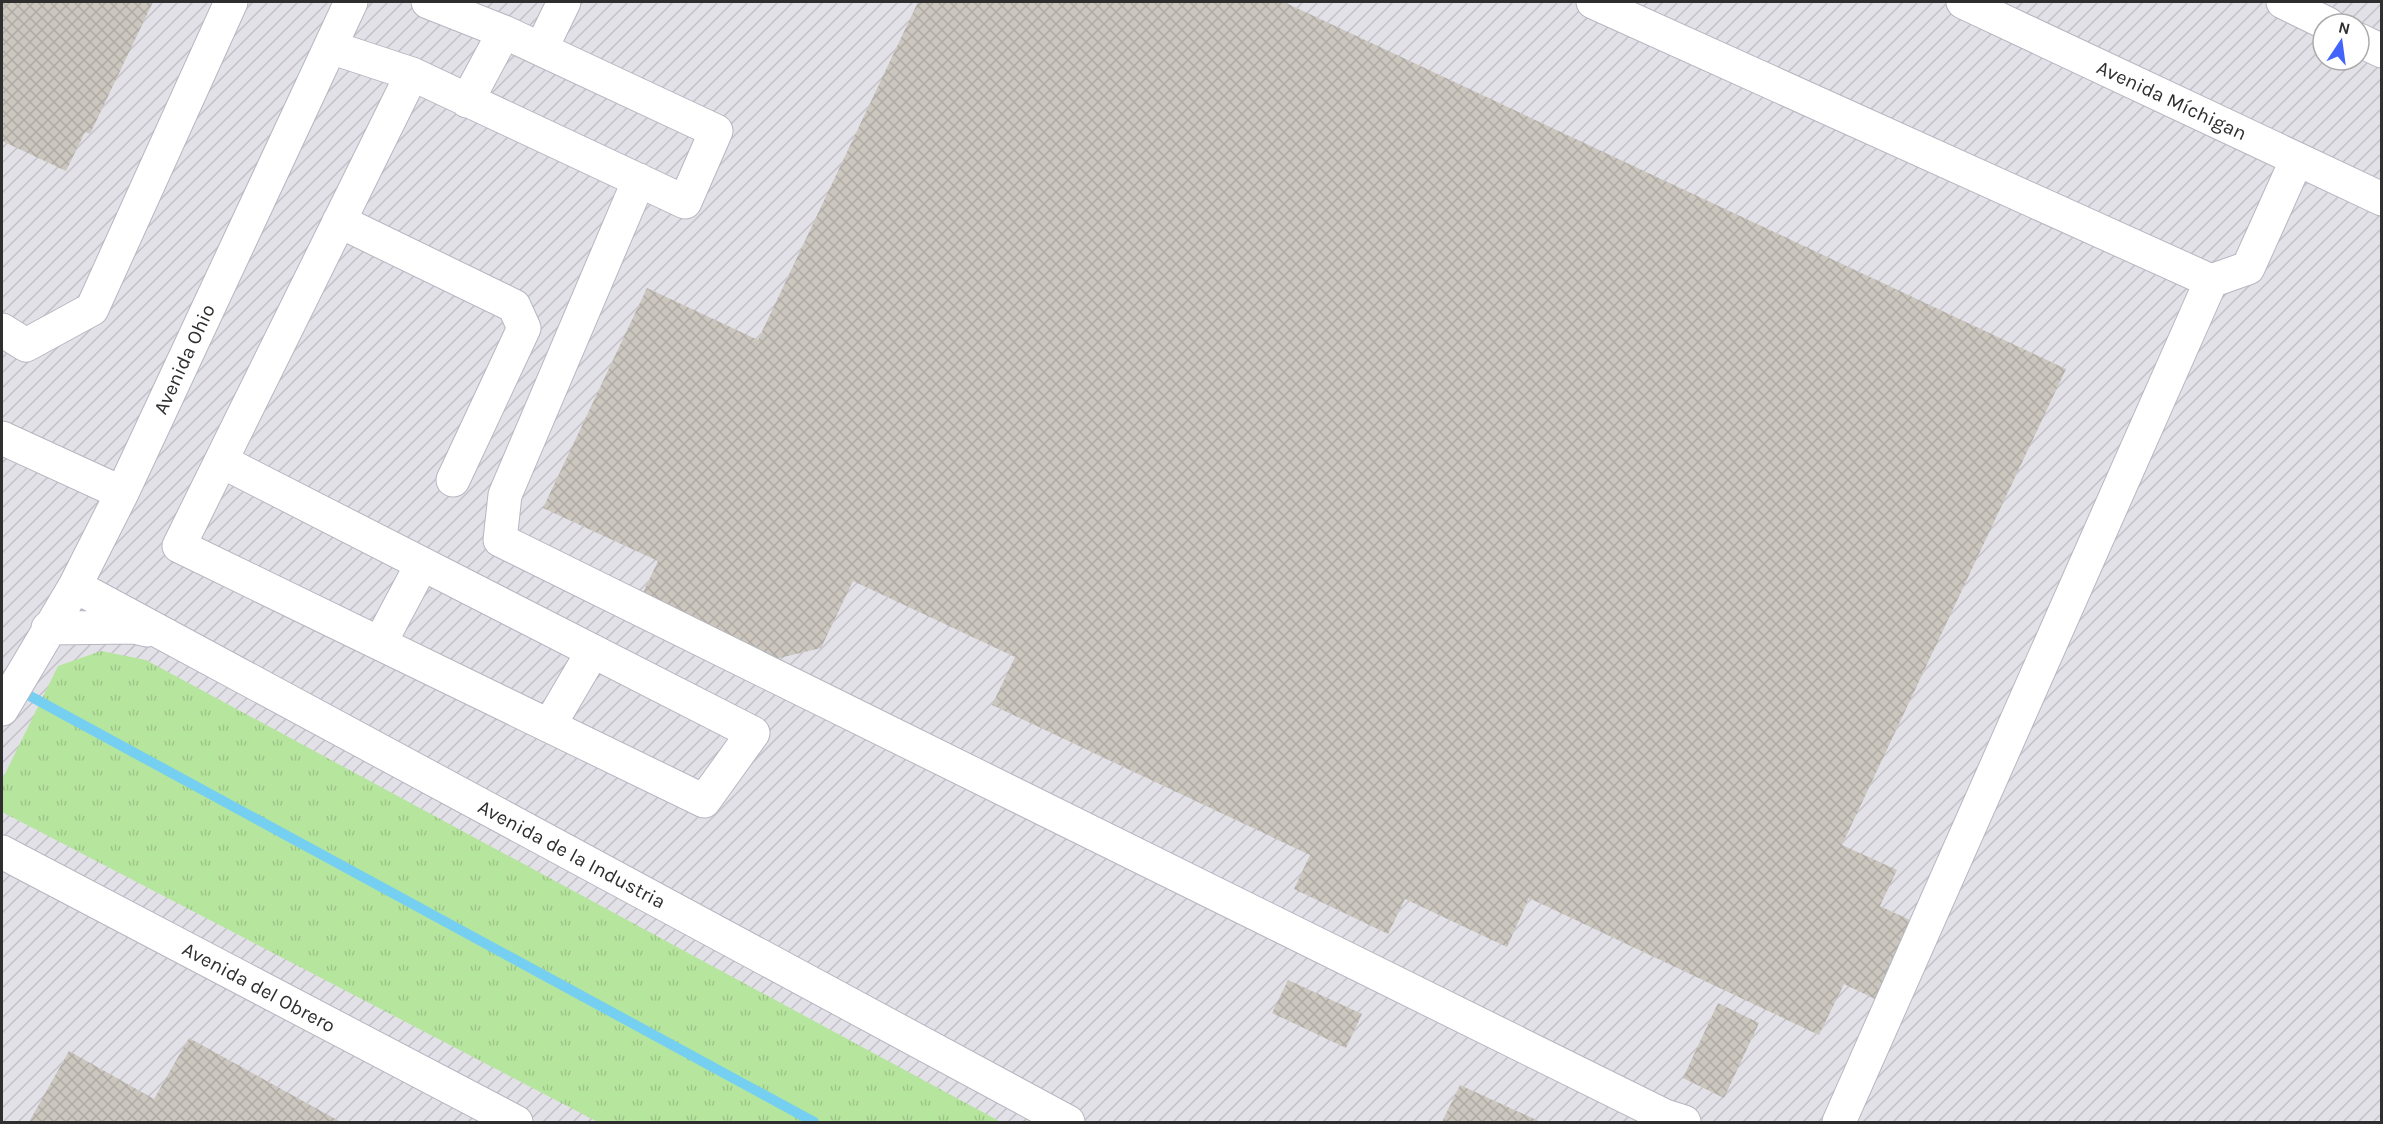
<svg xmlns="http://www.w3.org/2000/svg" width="2383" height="1124" font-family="Karla,sans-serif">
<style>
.industrial{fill:url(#industrial-furrows);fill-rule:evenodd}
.grass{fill:url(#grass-tufts)}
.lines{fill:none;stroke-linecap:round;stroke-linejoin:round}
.stream{stroke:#75cff0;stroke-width:10}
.building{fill:url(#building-cross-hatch)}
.minor-casing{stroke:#b4b7c1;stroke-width:35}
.minor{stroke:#fff;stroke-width:33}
.labels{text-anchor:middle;stroke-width:5;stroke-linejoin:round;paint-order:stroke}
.street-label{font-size:20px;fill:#2e2e2e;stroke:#fff}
</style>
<defs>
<pattern id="industrial-furrows" width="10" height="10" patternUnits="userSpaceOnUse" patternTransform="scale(1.5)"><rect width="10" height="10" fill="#e3e1e8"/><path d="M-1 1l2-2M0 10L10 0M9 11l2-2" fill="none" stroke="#c3c1c7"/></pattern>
<pattern id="grass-tufts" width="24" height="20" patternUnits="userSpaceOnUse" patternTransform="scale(1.5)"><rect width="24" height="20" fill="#b6e59e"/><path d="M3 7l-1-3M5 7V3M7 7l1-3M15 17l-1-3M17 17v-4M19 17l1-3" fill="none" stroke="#9dc588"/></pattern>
<pattern id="building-cross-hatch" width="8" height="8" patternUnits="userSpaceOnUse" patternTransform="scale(1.5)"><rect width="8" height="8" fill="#cbc7bf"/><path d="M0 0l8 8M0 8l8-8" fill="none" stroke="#afaba4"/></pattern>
</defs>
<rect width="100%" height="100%" fill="#efe9e1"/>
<path class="industrial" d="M2,2H2381V1122H2ZM2323,24H2359V60H2323Z"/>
<path class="grass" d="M101,651L146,660L1001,1122H598L2,812V780L58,666Z"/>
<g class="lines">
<path class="stream" d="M17,689L814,1122"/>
</g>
<path class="building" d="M2,2H153L90,134L85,132L66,171L2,141Z
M918,2H1284L2066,369L1842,845L1897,870L1880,906L1916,923L1879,1001L1844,984L1819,1035L1529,898L1507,947L1405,899L1388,934L1294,889L1310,855L992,705L1015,657L853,581L821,648L763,662L638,603L658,561L543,508L647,288L758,340Z
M1288,980L1362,1014L1346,1048L1272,1013Z
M1718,1003L1759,1023L1724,1098L1683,1078Z
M189,1038L341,1122H29L69,1051L154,1099Z
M1460,1085L1541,1122H1442Z"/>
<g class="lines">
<defs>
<path id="minor" d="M1593,2L2211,281L2248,268L2297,159
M1963,2L2382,199
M2283,2L2328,24
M2359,40L2382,51
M330,47L412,74L685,202L716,131L504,32L428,2
M541,49L564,2
M467,101L504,32
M639,180L505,495L500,540L1665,1116L1684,1122
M339,221L514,306L524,328L453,480
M2,330L26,345L92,309L231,2
M2,438L122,493
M221,461L753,733L704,801L179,546L412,74
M75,586L1068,1122
M48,628L135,627L147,630
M380,643L422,564
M2,709L75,586L122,493L351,2
M549,726L593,651
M2,852L516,1122
M1839,1122L2211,281"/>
</defs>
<use href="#minor" class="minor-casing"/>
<use href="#minor" class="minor"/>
</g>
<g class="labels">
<g class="street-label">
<text transform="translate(2172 100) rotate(25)" y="7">Avenida Míchigan</text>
<text transform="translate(184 359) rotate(-65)" y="7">Avenida Ohio</text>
<text transform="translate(572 854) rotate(28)" y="7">Avenida de la Industria</text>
<text transform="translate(259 987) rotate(28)" y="7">Avenida del Obrero</text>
</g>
</g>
<rect width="2383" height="1124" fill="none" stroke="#2e2e2e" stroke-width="6"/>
<g transform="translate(2341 42) rotate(13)"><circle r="28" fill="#ffffff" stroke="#ababab" stroke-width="1.5"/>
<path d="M0-4.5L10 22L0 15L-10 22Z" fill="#4264fb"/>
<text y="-9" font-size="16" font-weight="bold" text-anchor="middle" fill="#2e2e2e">N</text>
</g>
</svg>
